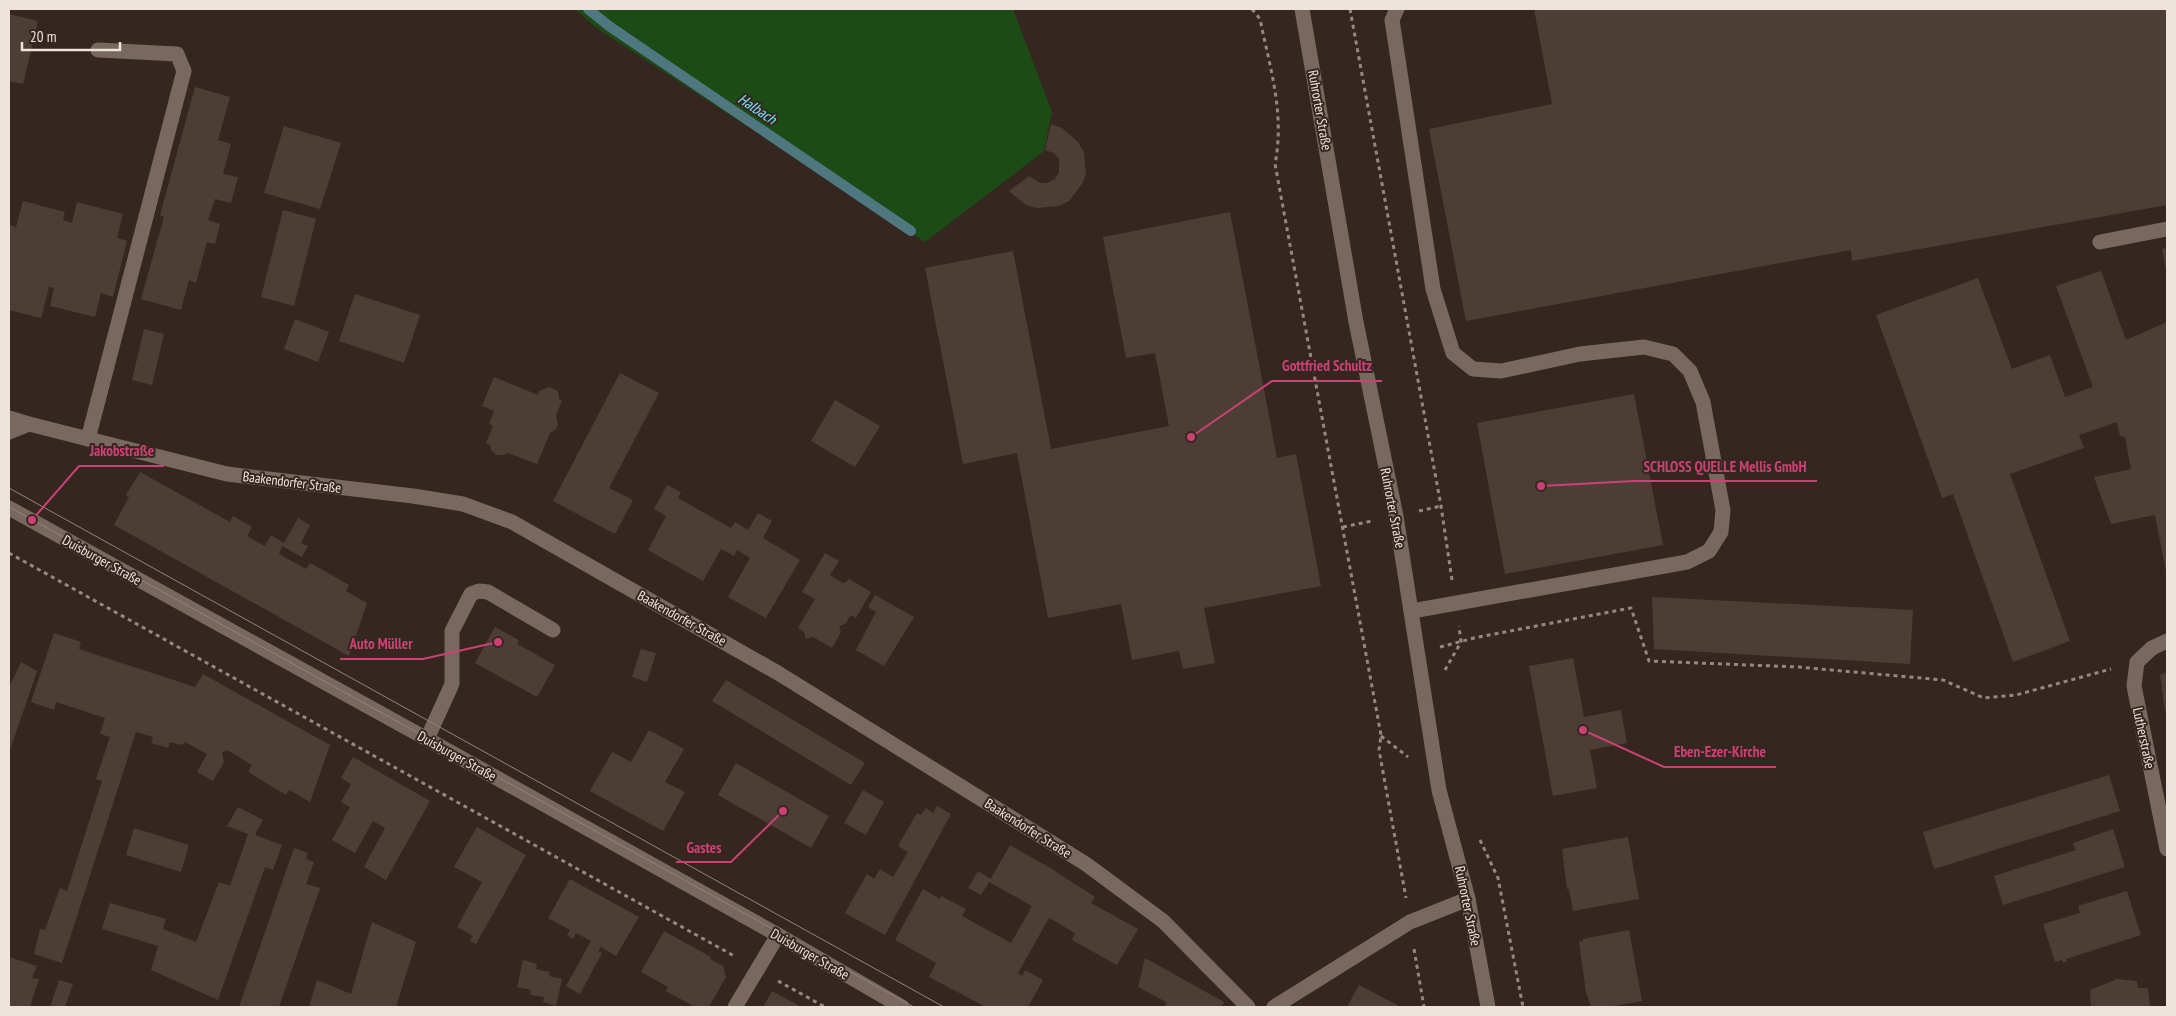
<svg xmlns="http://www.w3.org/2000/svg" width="2176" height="1016" font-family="'PT Sans Narrow',sans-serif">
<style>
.green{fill:#1d4b16}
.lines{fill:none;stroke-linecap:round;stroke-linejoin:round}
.stream{stroke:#4f777f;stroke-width:10}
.building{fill:#4d3e35}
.path{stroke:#948982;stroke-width:3;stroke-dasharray:4 4;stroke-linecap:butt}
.lane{stroke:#78685e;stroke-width:15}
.street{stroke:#78685e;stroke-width:15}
.secondary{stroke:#78685e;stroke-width:15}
.tram{stroke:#90847d;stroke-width:1}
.labels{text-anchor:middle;stroke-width:4;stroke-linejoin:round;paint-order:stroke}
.street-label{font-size:14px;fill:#ede4de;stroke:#35271f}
.water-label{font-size:15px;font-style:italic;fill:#77e3ff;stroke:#35271f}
.leader{fill:none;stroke:#cb4175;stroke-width:2}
.callout-dot{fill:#cb4175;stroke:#35271f;stroke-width:2}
.callout-label{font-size:15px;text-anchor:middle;font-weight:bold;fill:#cb4175;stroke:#35271f;stroke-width:4;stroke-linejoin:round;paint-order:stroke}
</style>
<rect width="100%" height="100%" fill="#35271f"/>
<path class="green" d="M575,9H1013L1052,112L1044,151L925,242L595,27Z"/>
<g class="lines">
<path class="stream" d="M588,9L609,26L911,231"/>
</g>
<path class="building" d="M1534,9H2167V205L1852,261L1851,250L1466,321L1429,129L1552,104Z
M9,14L38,21L23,84L9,81Z
M195,87L230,97L218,140L231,144L223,174L238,177L231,203L215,199L208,220L220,224L215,244L207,242L196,283L189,280L181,310L141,299L164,217L160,215Z
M1051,124L1062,128L1078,142L1084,152L1086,174L1082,184L1069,201L1059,206L1037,208L1026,205L1009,191L1029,176L1040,183H1047L1055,179L1059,172V159L1054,153L1045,150Z
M284,126L341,143L320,209L264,193Z
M23,201L65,212L63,220L72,223L77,202L123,214L117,238L127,241L113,297L101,293L95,317L50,306L54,288L49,287L41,318L9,310V225L16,227Z
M283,210L316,219L294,306L261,297Z
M1230,212L1277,458L1296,454L1321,586L1204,608L1215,663L1183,669L1179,651L1132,660L1121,604L1048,618L1017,453L963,464L925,268L1013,251L1051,449L1169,426L1155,353L1126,358L1103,237Z
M2167,248V269H2166L2162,249Z
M2101,271L2126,340L2167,322V577L2155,515L2111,524L2094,477L2131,469L2125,437L2120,436L2117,422L2079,435L2084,448L2010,474L2070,641L2013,662L1953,494L1942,498L1876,315L1978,278L2012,369L2050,355L2065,397L2093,387L2056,286Z
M355,294L420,315L404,363L339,341Z
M295,319L329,332L318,362L284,349Z
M144,329L164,334L152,385L132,380Z
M620,373L659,393L609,488L633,500L615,534L553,501Z
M494,377L538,395L539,391L549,387L558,391L559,399L562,400L556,416L558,425L555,430L550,433L537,464L508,453L504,455H496L491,450L490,445L486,443L493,426L489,424L494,411L482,406Z
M1634,394L1663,545L1505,574L1477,423Z
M835,400L880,426L855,467L811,441Z
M140,472L230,522L233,516L252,527L247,536L265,546L271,535L284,543L298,518L310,525L301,543L308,546L302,557L282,546L279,554L306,569L310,563L330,574L349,585L346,591L367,603L349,656L114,525L129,497L126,495Z
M667,485L681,492L678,498L731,528L735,522L748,530L758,513L772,521L763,538L800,560L766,618L728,597L750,558L737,550L734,556L721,549L703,581L648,550L666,516L654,509Z
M825,553L839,561L830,575L843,583L846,582L849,579L871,592L856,618L851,615L845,624L839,626L841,632L832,648L813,637L806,639L804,632L798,628L815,599L802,592Z
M875,595L914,617L884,666L856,650L876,612L868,607Z
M1652,597L1913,610L1910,664L1654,649Z
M495,627L519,640L517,644L555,665L537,697L475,663Z
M54,633L81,642L79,649L195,687L203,674L330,745L310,802L289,790L286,795L248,772L252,765L227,750L222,753L224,762L213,781L197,772L207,754L185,742L182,745L170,742L168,748L151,743L153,737L136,732L62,963L34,954L40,929L45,930L60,888L67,891L102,781L96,779L110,737L100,734L105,718L56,702L54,710L31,702Z
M641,649L656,653L647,682L632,677Z
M1573,658L1584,717L1621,710L1627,743L1590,750L1597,788L1553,796L1529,666Z
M21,662L37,671L9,753V687Z
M2167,673V711H2165L2160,674Z
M726,680L865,763L851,785L712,701Z
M649,730L684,749L665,782L685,792L663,831L590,791L612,752L631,762Z
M353,757L430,801L386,880L364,867L385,828L373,821L355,853L332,840L350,807L341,802L351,784L341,778Z
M736,763L829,816L811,848L718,795Z
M2109,775L2120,811L1934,869L1923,832Z
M863,790L884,802L866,835L844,823Z
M937,806L951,814L885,935L845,913L867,874L874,879L880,869L893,877L908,852L898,846L917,813L921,815L926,808L933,813Z
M238,807L263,820L255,835L282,845L273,870L265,867L218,1000L151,970L158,946L102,929L110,903L166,919L163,929L196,942L219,882L230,886L248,834L227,826Z
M477,827L526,855L476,944L470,941L473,936L457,927L482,882L454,867Z
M134,828L189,845L181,872L126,855Z
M2113,829L2125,867L2003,905L1994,876L2076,850L2073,843Z
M1628,837L1639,899L1573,911L1569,889H1567L1562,849Z
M1010,845L1052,869L1095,897L1091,903L1138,929L1117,965L1072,940L1075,933L1049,918L1018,973L1022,976L1025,970L1043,980L1028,1007H986L929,977L936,963L895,940L923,889L940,899L941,896L966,909L962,916L1011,943L1032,906L989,882Z
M294,848L308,853L306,859L314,862L306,884L320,888L279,1007H239Z
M978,871L991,879L981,895L968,888Z
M570,879L639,917L616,956L601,947L598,951L602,953L580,994L566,986L591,941L576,933L573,939L567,935L570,930L548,918Z
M2127,891L2141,935L2066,959L2067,961L2063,963L2062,960L2055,962L2043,924L2080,913L2078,906Z
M372,922L416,942L396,1007H309L317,980L351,994Z
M1629,930L1642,1001L1609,1007H1591L1586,992L1579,942L1583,941V939Z
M664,931L711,957L710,959L723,966L726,977L709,1007H695L666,991L668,987L641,972Z
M9,957L37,966L32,978L39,979L30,1007H9Z
M1145,958L1224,1002L1221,1007H1165L1166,1002L1138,987Z
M523,960L537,964L536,969L550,972L549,976L562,979L556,1006L543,1002L544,997L530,995L531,990L517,987Z
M2117,979L2137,981L2138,988H2148L2150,1007H2091L2090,990Z
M59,980L73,984L65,1007H50Z
M1359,985L1401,1007H1347Z
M772,991L801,1007H763Z"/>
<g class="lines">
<path class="path" d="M1252,9L1260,19C1270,68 1285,114 1275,164L1381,735L1379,750L1406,898
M1350,9L1441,506L1452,580
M1419,511L1441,506
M1343,527L1372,521
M9,553L736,957
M1440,647L1474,638L1631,608L1649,661L1798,667L1943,680L1984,698L2016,695L2111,669
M1445,670L1461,642L1459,626
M1381,736L1408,757
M1480,840L1498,878L1523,1007
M1414,949L1424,1007
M778,981L825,1007"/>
<path class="lane" d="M1397,9L1392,20L1433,289L1453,353L1473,369L1501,371L1580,354L1644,347L1673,354L1690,371L1703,402L1723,510L1721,532L1709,551L1687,562L1412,611
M2100,242L2167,229
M88,439L184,71L177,54L98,50
M427,739L452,684V631L471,594L479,591L488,592L553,630
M735,1007L778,935"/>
<path class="street" d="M9,418L29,424
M9,432L29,424L227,474L413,496L463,504L512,522L778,673L1086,864L1163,921L1248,1007
M2167,641L2152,648L2137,662L2134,686L2167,849
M1274,1007L1410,922L1468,899"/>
<path class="secondary" d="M1302,9L1356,322L1396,516L1439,790L1468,899L1488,1007
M9,508L427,739L778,935L902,1007"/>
<path class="tram" d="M9,488L944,1007
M9,507L914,1007"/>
</g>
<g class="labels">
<g class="street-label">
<text transform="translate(1320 110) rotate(80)" y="5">Ruhrorter Straße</text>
<text transform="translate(292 482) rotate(7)" y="5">Baakendorfer Straße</text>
<text transform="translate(1393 508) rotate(79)" y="5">Ruhrorter Straße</text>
<text transform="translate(102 560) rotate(29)" y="5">Duisburger Straße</text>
<text transform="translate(682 618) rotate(29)" y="5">Baakendorfer Straße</text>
<text transform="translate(2144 738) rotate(78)" y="5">Lutherstraße</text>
<text transform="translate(457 756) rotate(29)" y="5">Duisburger Straße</text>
<text transform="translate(1028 828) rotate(32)" y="5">Baakendorfer Straße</text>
<text transform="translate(1468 906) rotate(78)" y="5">Ruhrorter Straße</text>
<text transform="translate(810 954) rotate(30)" y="5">Duisburger Straße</text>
</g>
<g class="water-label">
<text transform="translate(757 109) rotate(34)" y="5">Halbach</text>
</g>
</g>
<path class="leader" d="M1191 437L1272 381H1382M32 520L79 466H164M1541 486L1634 481H1817M498 642L423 659H340M1583 730L1664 767H1776M783 811L731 862H676"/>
<g class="callout-dot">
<circle cx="1191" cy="437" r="5"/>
<circle cx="32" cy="520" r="5"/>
<circle cx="1541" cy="486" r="5"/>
<circle cx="498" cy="642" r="5"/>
<circle cx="1583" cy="730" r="5"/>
<circle cx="783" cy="811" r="5"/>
</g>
<g class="callout-label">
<text x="1327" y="371">Gottfried Schultz</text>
<text x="122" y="456">Jakobstraße</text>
<text x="1725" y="472">SCHLOSS QUELLE Mellis GmbH</text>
<text x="381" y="649">Auto Müller</text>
<text x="1720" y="757">Eben-Ezer-Kirche</text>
<text x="704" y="853">Gastes</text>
</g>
<rect width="2176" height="1016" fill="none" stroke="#ede4de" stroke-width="20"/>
<path d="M22 42v8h98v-8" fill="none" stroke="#ede4de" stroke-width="2.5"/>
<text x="30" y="42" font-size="15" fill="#ede4de" stroke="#35271f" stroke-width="4" paint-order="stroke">20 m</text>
</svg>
